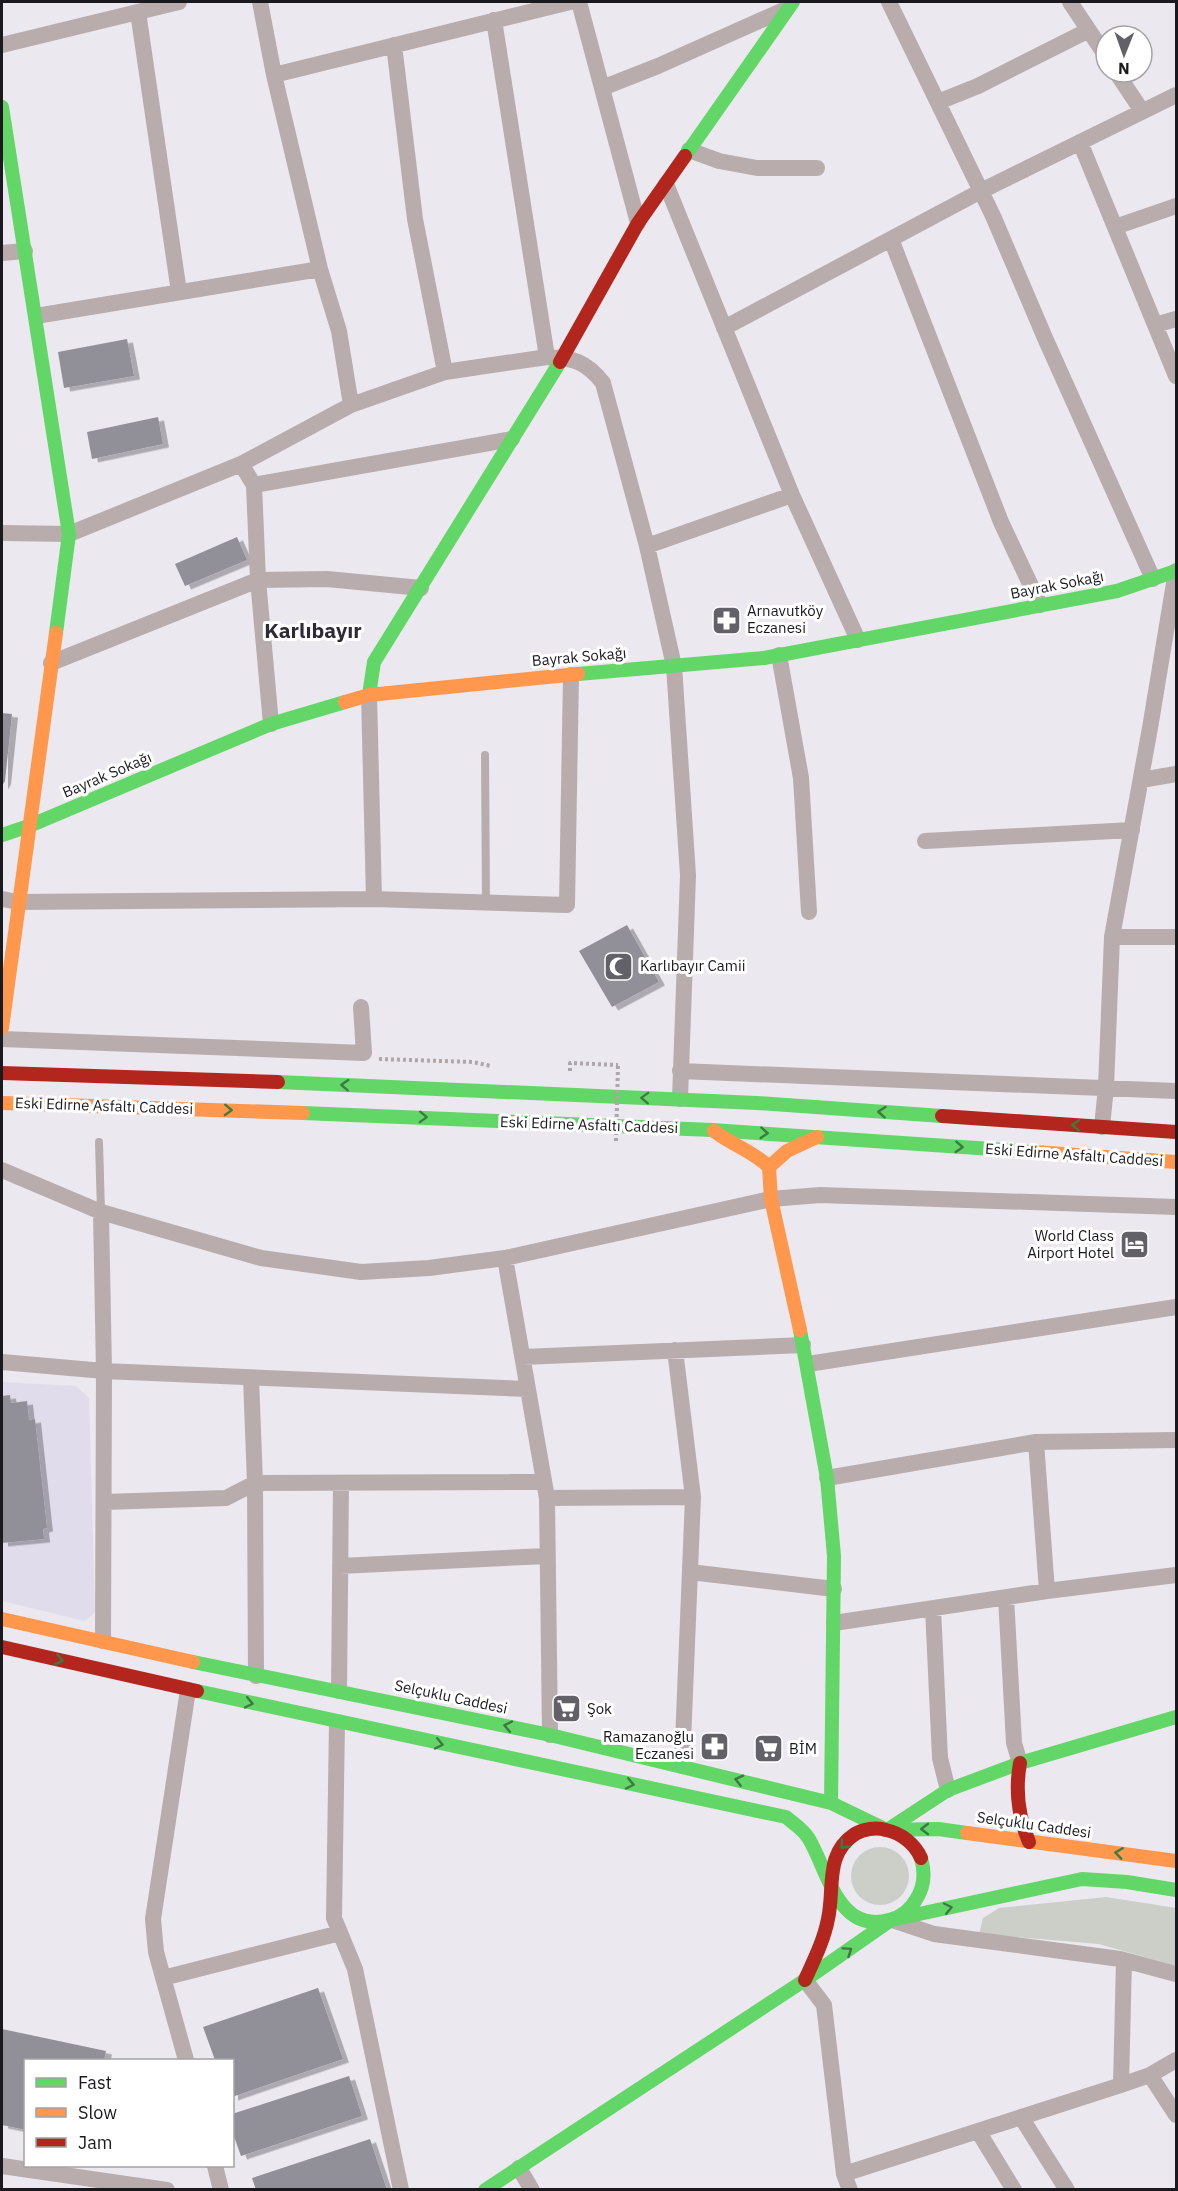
<svg xmlns="http://www.w3.org/2000/svg" width="1178" height="2191" font-family="'IBM Plex Sans',sans-serif">
<style>
.built{fill:#e1dceb}
.green{fill:#cccec8}
.building{fill:#919099;filter:url(#shadow)}
.lines{fill:none;stroke-linecap:round;stroke-linejoin:round}
.path{stroke:#aea6a8;stroke-width:4;stroke-dasharray:3 3;stroke-linecap:butt}
.lane{stroke:#b8acac;stroke-width:8}
.street{stroke:#b8acac;stroke-width:16}
.fast{stroke:#63d668;stroke-width:14}
.slow{stroke:#ff974d;stroke-width:14}
.jam{stroke:#b3261e;stroke-width:14}
.path-bridge{stroke:#aea6a8;stroke-width:4;stroke-dasharray:3 3;stroke-linecap:butt}
.oneway{stroke:#3e7843}
.labels{text-anchor:middle;stroke-width:6;stroke-linejoin:round;paint-order:stroke}
.street-label{font-size:15px;fill:#1a191e;stroke:#fff}
.poi-label{font-size:15px;fill:#1a191e;stroke:#fff;text-anchor:start}
.district-label{font-size:21px;font-weight:bold;fill:#2e2b36;stroke:#fff}
</style>
<defs>
<filter id="shadow"><feDropShadow dx="6" dy="3.5" stdDeviation="0" flood-color="#0004"/></filter>
</defs>
<rect width="100%" height="100%" fill="#ebe8f0"/>
<path class="built" d="M2,1382L76,1386L89,1398L95,1612L85,1621L2,1601Z"/>
<path class="green" d="M851 1876a29 29 0 1 1 58 0a29 29 0 1 1-58 0Z
M1106,1897L1176,1908V1966L1099,1944L979,1934L983,1918L999,1908Z"/>
<path class="building" d="M127,339L134,376L64,388L58,352Z
M158,417L163,444L92,459L87,432Z
M237,537L247,560L185,586L175,564Z
M2,713L12,714L5,781L2,786Z
M627,925L659,982L612,1007L579,951Z
M10,1395L11,1403L27,1401L29,1420L35,1419L47,1528L43,1529L44,1539L2,1543V1396Z
M318,1988L343,2059L232,2097V2060H215L203,2027Z
M2,2029L106,2051L104,2060H26V2130L2,2125Z
M349,2076L362,2116L241,2156L232,2131V2114Z
M370,2139L387,2190H256L252,2178Z"/>
<g class="lines">
<path class="path" d="M379,1059L473,1062L491,1066
M570,1071V1063L618,1065"/>
<path class="lane" d="M485,755L486,904
M99,1142L101,1212"/>
<path class="street" d="M260,2L274,75L320,269L339,331L351,405
M579,2L638,223
M889,2L993,216L1045,338L1153,579
M1070,2L1106,56
M138,12L179,292
M494,20L547,357
M2,45L179,2
M394,45L415,219L445,372
M1116,72L1142,111
M274,75L570,2
M602,88L658,66L786,9
M938,102L978,86L1089,30
M1080,142L1176,376
M689,150L719,161L757,168H817
M666,184L792,495L858,640
M1115,227L1176,206
M891,239L1001,522L1040,605
M2,253L25,251
M36,316L320,269
M1155,325L1176,319
M724,328L981,191L1176,95
M241,464L254,485L512,439
M254,485L258,580L271,724
M2,533L69,534L241,464L351,405L445,372L547,357C573,358 586,361 603,383L647,546L674,666L688,875L680,1099
M647,546L792,495
M779,655L801,778L809,912
M51,663L258,580L327,579L421,588
M369,695L374,899
M1141,780L1176,774
M925,841L1132,830
M2,899L18,902L374,899L567,905L571,675
M1112,937H1176
M2,1039L364,1053L361,1007
M680,1071L1176,1091
M1102,1127L1106,1087L1112,937L1150,728L1176,571
M2,1170L101,1212L261,1258L361,1272L429,1268L505,1258L771,1199L820,1195L1176,1207
M101,1212L104,1371L103,1641
M505,1258L547,1498L550,1735
M675,1350L693,1497L682,1766
M523,1357L803,1345
M2,1362L104,1371L527,1389
M808,1364L1176,1307
M251,1378L255,1483L256,1676
M1036,1442L1047,1591
M827,1478L1036,1442L1176,1440
M547,1498L693,1497
M104,1502L226,1498L255,1483L544,1482
M340,1566L546,1556
M690,1572L834,1589
M1006,1597L1014,1743L1020,1763
M933,1608L940,1758L948,1790
M834,1623L1047,1591L1176,1575
M339,1691L341,1483
M337,1722L334,1918L355,1969L401,2190
M895,1921L934,1934L1120,1959L1176,1974
M163,1978L340,1933
M805,1980L824,2005L844,2174L850,2190
M186,2060L156,1952L153,1919L188,1690
M1150,2075L1176,2115
M1121,2085L1124,1960
M1021,2117L1067,2190
M978,2131L1014,2190
M2,2166L167,2190
M215,2166L221,2190
M519,2168L532,2190
M844,2174L1121,2085L1150,2075L1176,2060"/>
<path class="fast" d="M2,107L69,534L56,633
M685,156L793,2
M578,674L764,658L1117,591L1176,571
M369,695L374,662L560,362
M2,835L29,826L271,724L345,702
M278,1082L757,1103L942,1116
M303,1113L712,1130L1021,1151
M800,1330L827,1478L834,1556L831,1803
M193,1662L550,1735L831,1803L887,1830L938,1829L967,1833
M197,1691L786,1817C794,1824 804,1830 809,1839C828,1871 838,1934 889,1920C901,1917 911,1909 917,1898C925,1885 925,1872 921,1858
M887,1830L948,1790L1020,1763L1176,1717
M805,1980L891,1920L1082,1879L1127,1882L1176,1890
M485,2190L805,1980"/>
<path class="slow" d="M345,702L369,695L578,674
M2,1028L56,633
M2,1103L303,1113
M714,1131C732,1145 753,1151 769,1167L771,1199L800,1330
M1021,1151L1176,1162
M769,1167L787,1151L817,1137
M2,1619L193,1662
M967,1833L1176,1861"/>
<path class="jam" d="M560,362L638,223L685,156
M2,1073L278,1082
M942,1116L1176,1132
M2,1647L197,1691
M1020,1763C1015,1791 1018,1816 1029,1842
M805,1980C814,1960 824,1940 828,1919C835,1888 824,1854 855,1834C863,1829 876,1827 886,1830C901,1833 915,1844 921,1858"/>
<path class="path-bridge" d="M616,1141L618,1065"/>
</g>
<defs><path id="oneway-chevron" d="M-2-3.5L2.5 0L-2 3.5" fill="none" stroke-width="1.6" stroke-linecap="round" stroke-linejoin="round" transform="scale(1.5)"/></defs>
<g class="oneway">
<use href="#oneway-chevron" transform="translate(345 1085) rotate(-177)"/>
<use href="#oneway-chevron" transform="translate(645 1098) rotate(-178)"/>
<use href="#oneway-chevron" transform="translate(228 1110) rotate(2)"/>
<use href="#oneway-chevron" transform="translate(882 1112) rotate(-176)"/>
<use href="#oneway-chevron" transform="translate(423 1117) rotate(2)"/>
<use href="#oneway-chevron" transform="translate(1076 1125) rotate(-176)"/>
<use href="#oneway-chevron" transform="translate(764 1133) rotate(4)"/>
<use href="#oneway-chevron" transform="translate(959 1147) rotate(4)"/>
<use href="#oneway-chevron" transform="translate(59 1660) rotate(13)"/>
<use href="#oneway-chevron" transform="translate(249 1703) rotate(12)"/>
<use href="#oneway-chevron" transform="translate(508 1726) rotate(-168)"/>
<use href="#oneway-chevron" transform="translate(439 1744) rotate(12)"/>
<use href="#oneway-chevron" transform="translate(739 1780) rotate(-166)"/>
<use href="#oneway-chevron" transform="translate(630 1784) rotate(12)"/>
<use href="#oneway-chevron" transform="translate(925 1829) rotate(180)"/>
<use href="#oneway-chevron" transform="translate(844 1845) rotate(133)"/>
<use href="#oneway-chevron" transform="translate(1119 1853) rotate(-172)"/>
<use href="#oneway-chevron" transform="translate(948 1908) rotate(-12)"/>
<use href="#oneway-chevron" transform="translate(848 1951) rotate(-34)"/>
</g>
<defs>
<symbol id="pharmacy-square" viewBox="-11 -11 22 22"><rect x="-9" y="-9" width="18" height="18" rx="4" fill="#636168" stroke="#fff"/><path d="M-2-6h4v4h4v4h-4v4h-4v-4h-4v-4h4Z" fill="#fff"/></symbol>
<symbol id="mosque-square" viewBox="-11 -11 22 22"><rect x="-9" y="-9" width="18" height="18" rx="4" fill="#636168" stroke="#fff"/><path d="M3.5-4.9A6 6 0 1 0 3.5 4.9A5 5 0 1 1 3.5-4.9Z" fill="#fff"/></symbol>
<symbol id="hotel-square" viewBox="-11 -11 22 22"><rect x="-9" y="-9" width="18" height="18" rx="4" fill="#636168" stroke="#fff"/><path d="M-6-4.5h1.5V1H6V5H4.5V3h-9V5H-6ZM-4 0a1.8 1.8 0 1 1 3.6 0ZM.5 0V-2.5h3Q6-2.5 6 0Z" fill="#fff"/></symbol>
<symbol id="supermarket-square" viewBox="-11 -11 22 22"><rect x="-9" y="-9" width="18" height="18" rx="4" fill="#636168" stroke="#fff"/><path d="M-6-5.5h2.5l.6 2H6L4.5 2H-2.5L-4.4-4H-6ZM-1.5 3.2a1.3 1.3 0 1 0 .1 0ZM3 3.2a1.3 1.3 0 1 0 .1 0Z" fill="#fff"/></symbol>
</defs>
<g fill-rule="evenodd">
<use href="#pharmacy-square" x="710" y="604" width="33" height="33"/>
<use href="#mosque-square" x="602" y="950" width="33" height="33"/>
<use href="#hotel-square" x="1118" y="1228" width="33" height="33"/>
<use href="#supermarket-square" x="550" y="1692" width="33" height="33"/>
<use href="#pharmacy-square" x="698" y="1730" width="33" height="33"/>
<use href="#supermarket-square" x="752" y="1732" width="33" height="33"/>
</g>
<g class="labels">
<g class="street-label">
<text transform="translate(1057 585) rotate(-11)" y="5">Bayrak Sokağı</text>
<text transform="translate(579 657) rotate(-5)" y="5">Bayrak Sokağı</text>
<text transform="translate(107 775) rotate(-23)" y="5">Bayrak Sokağı</text>
<text transform="translate(104 1106) rotate(2)" y="5">Eski Edirne Asfaltı Caddesi</text>
<text transform="translate(589 1125) rotate(2)" y="5">Eski Edirne Asfaltı Caddesi</text>
<text transform="translate(1074 1155) rotate(4)" y="5">Eski Edirne Asfaltı Caddesi</text>
<text transform="translate(451 1697) rotate(12)" y="5">Selçuklu Caddesi</text>
<text transform="translate(1034 1825) rotate(8)" y="5">Selçuklu Caddesi</text>
</g>
<g class="poi-label">
<text x="747" y="616">Arnavutköy<tspan x="747" dy="17">Eczanesi</tspan></text>
<text x="640" y="971">Karlıbayır Camii</text>
<text x="1114" y="1241" text-anchor="end">World Class<tspan x="1114" dy="17">Airport Hotel</tspan></text>
<text x="587" y="1714">Şok</text>
<text x="694" y="1742" text-anchor="end">Ramazanoğlu<tspan x="694" dy="17">Eczanesi</tspan></text>
<text x="789" y="1754">BİM</text>
</g>
<g class="district-label">
<text x="313" y="638">Karlıbayır</text>
</g>
</g>
<rect width="1178" height="2191" fill="none" stroke="#1a191e" stroke-width="6"/>
<rect x="24" y="2059" width="210" height="108" fill="#ffffff" stroke="#a3a3a5" stroke-width="1.5"/>
<rect x="36" y="2078" width="30" height="9" fill="#63d668" stroke="#a3a3a5" stroke-width="1.5"/>
<text x="78" y="2089" font-size="18" fill="#1a191e">Fast</text>
<rect x="36" y="2108" width="30" height="9" fill="#ff974d" stroke="#a3a3a5" stroke-width="1.5"/>
<text x="78" y="2119" font-size="18" fill="#1a191e">Slow</text>
<rect x="36" y="2138" width="30" height="9" fill="#b3261e" stroke="#a3a3a5" stroke-width="1.5"/>
<text x="78" y="2149" font-size="18" fill="#1a191e">Jam</text>
<g transform="translate(1124 54) rotate(181)"><circle r="28" fill="#ffffff" stroke="#a3a3a5" stroke-width="1.5"/>
<path d="M0-4.5L10 22L0 15L-10 22Z" fill="#636168"/>
<text y="-9" font-size="16" font-weight="bold" text-anchor="middle" fill="#1a191e">N</text>
</g>
</svg>
